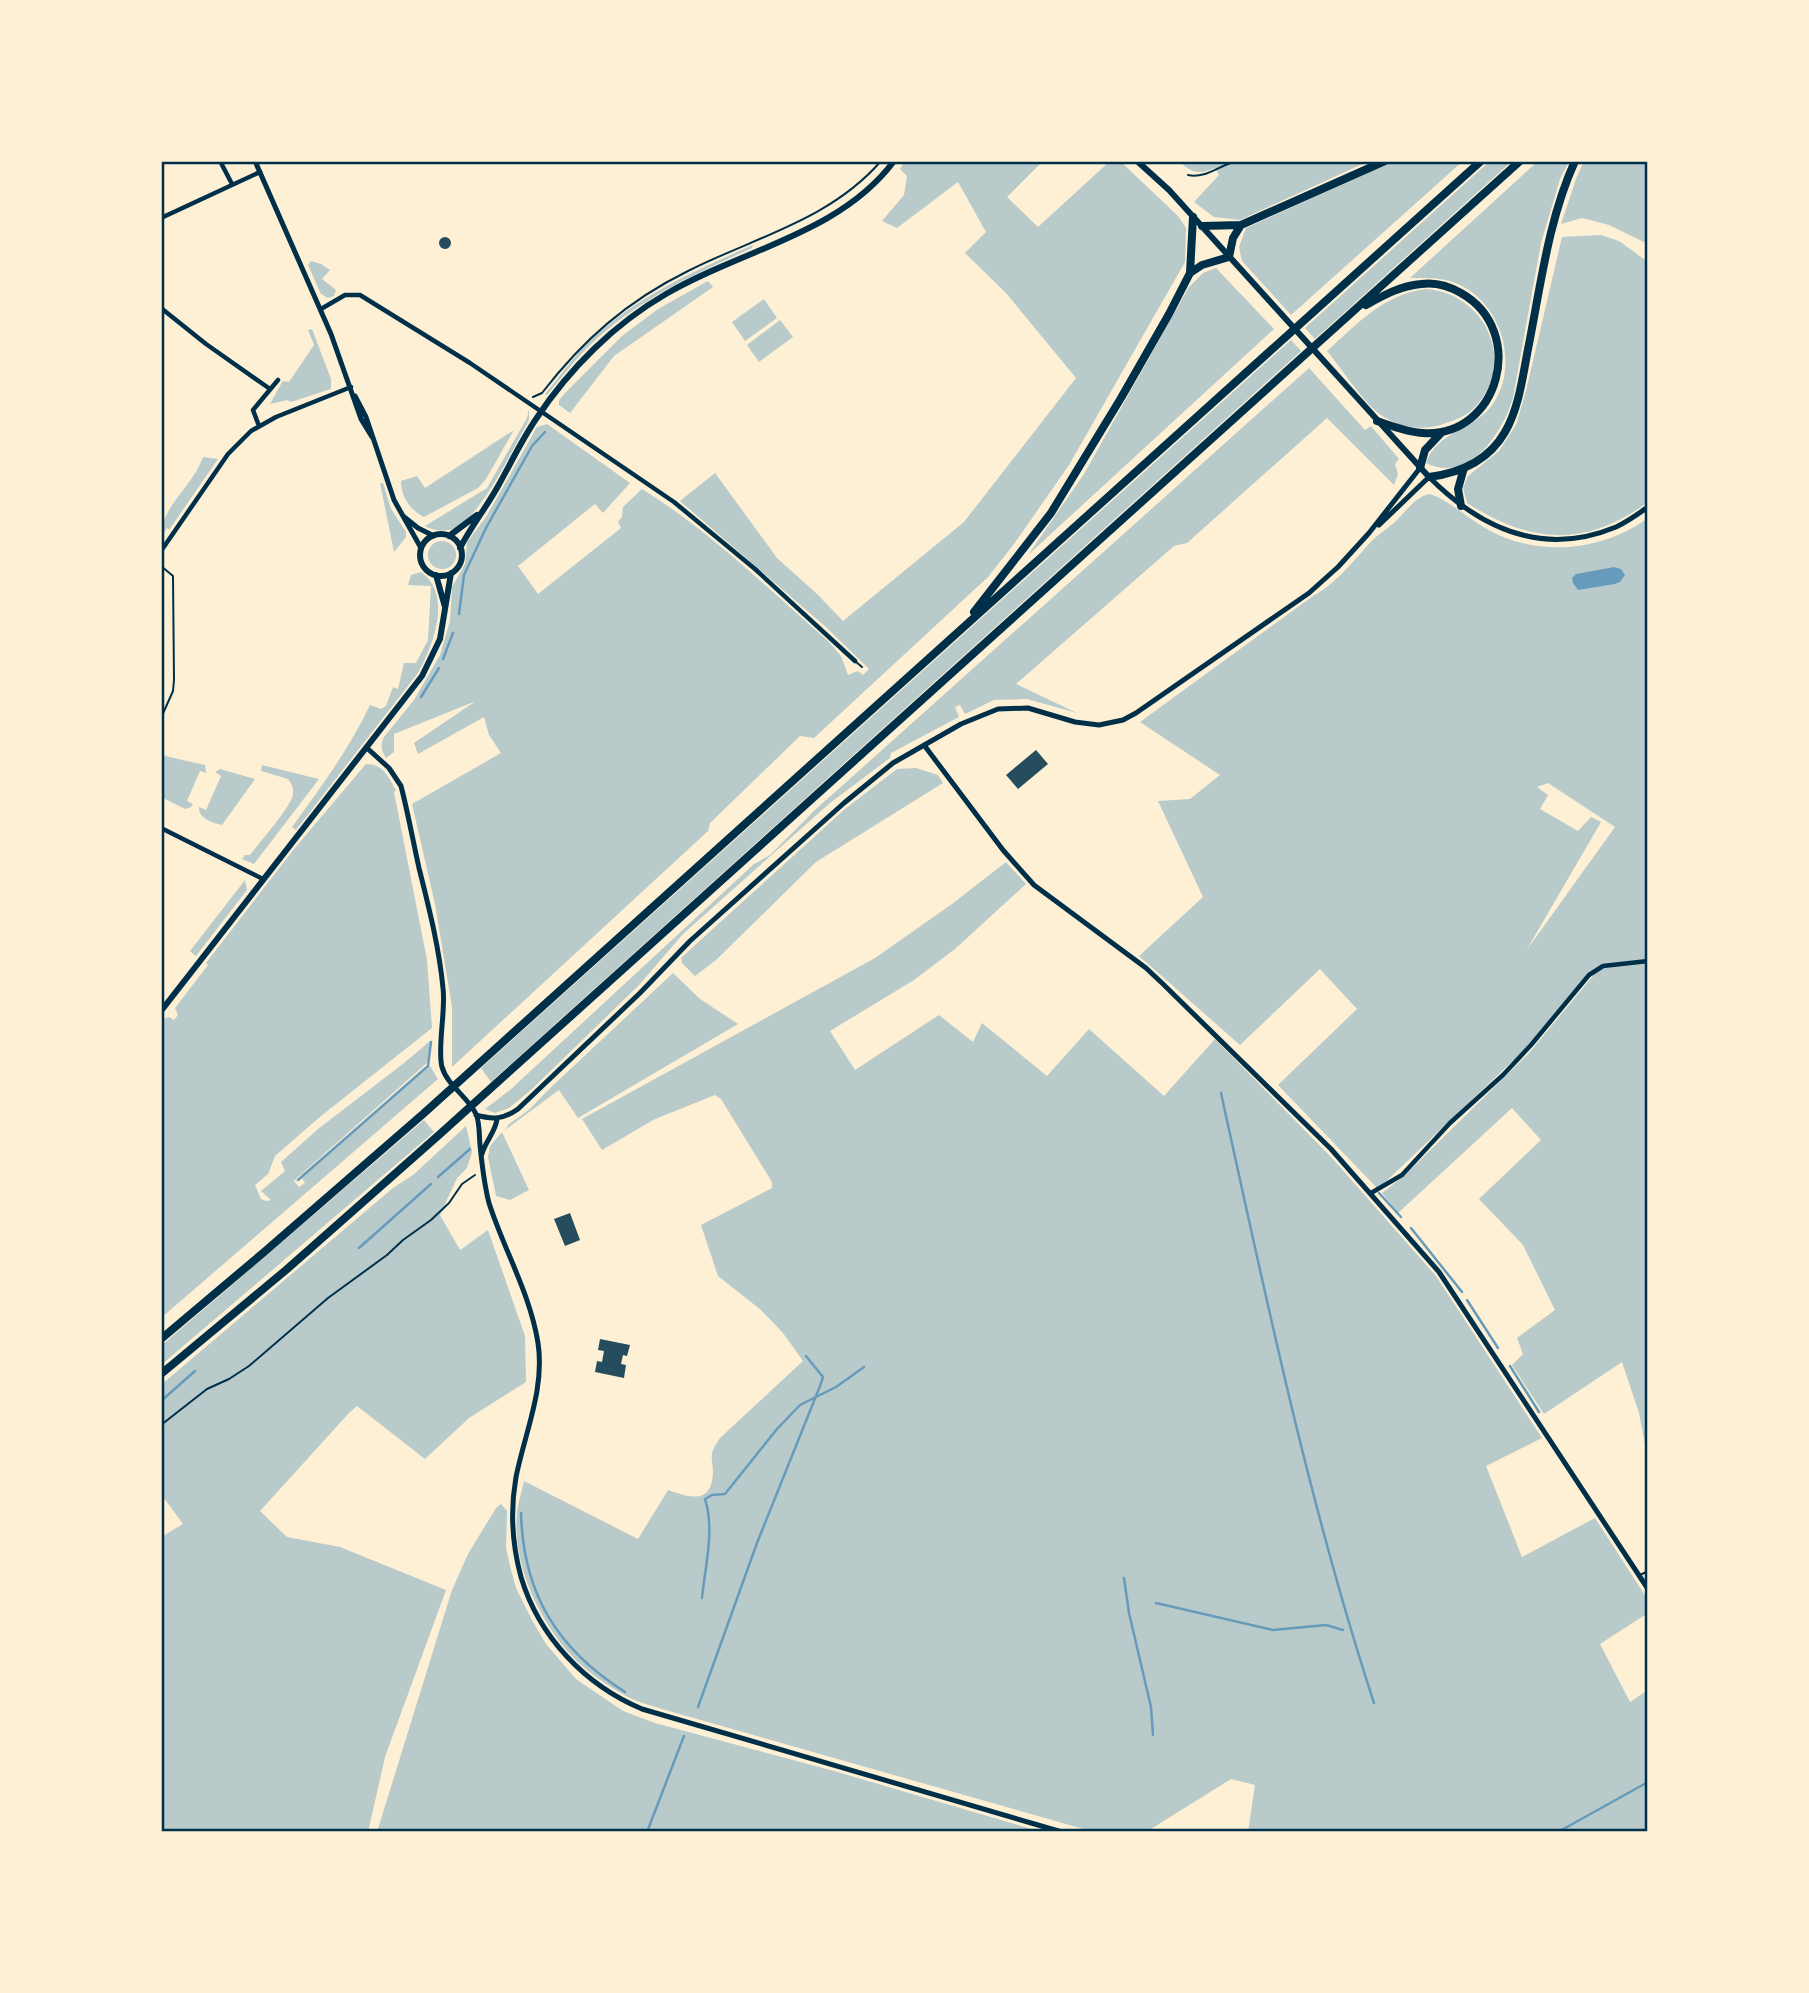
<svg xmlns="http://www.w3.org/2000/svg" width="1809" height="1993" font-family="'Open Sans',sans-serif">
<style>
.green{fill:#b9caca;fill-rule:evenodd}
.water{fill:#669bbc}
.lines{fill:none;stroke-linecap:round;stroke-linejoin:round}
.stream{stroke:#669bbc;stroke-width:2.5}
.building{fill:#264d5e}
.path{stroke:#003049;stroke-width:2}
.service{stroke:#003049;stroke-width:2}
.minor{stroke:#003049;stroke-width:4.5}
.tertiary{stroke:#003049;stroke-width:5}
.secondary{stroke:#003049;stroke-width:6}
.motorway{stroke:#003049;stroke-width:8}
.neatline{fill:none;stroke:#003049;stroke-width:2.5}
</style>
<rect width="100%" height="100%" fill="#fdf0d5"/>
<path class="green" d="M905,161H1043L1007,197L1038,227L1110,161H1120L1178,216L1186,228L1185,262L1069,465L1014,544L988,577L814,738L800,736L710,823L708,831L452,1067V1007L435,904L412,804L501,753L489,735L484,717L418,754L414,743L476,701L394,734V752L386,758C381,750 380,746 384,737L414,700L440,655L450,621L452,587L465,564L467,542L486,517L537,427L547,424L630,483L603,513L595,504L518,566L538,594L621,528L618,522L622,517L623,507L642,489C710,531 768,589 828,641L841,656L848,675L858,671L863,675L869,669L827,628L680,501L715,473L777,558L817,594L843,621L964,522L1076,378L1006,293L965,253L986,232L958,182L897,228L882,221L904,195L907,176L900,169Z
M1179,161H1369L1240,220L1214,217L1194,202L1219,175L1215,168C1199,175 1191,173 1179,161Z
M1395,161H1463L1291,315L1242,261L1239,247L1246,228Z
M1490,161H1512L1315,339L1305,328Z
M1538,161H1569L1560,179L1541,243L1513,398C1502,434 1469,484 1426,463C1437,431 1475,430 1493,404C1520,364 1501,303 1458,284C1443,277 1426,278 1410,278Z
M1584,161H1648V244L1609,225L1582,218L1561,224L1577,176Z
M1601,235L1619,241L1648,262V502C1585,548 1531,544 1467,503L1463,488L1468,476L1499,451L1516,425L1526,391L1562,237Z
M753,245L752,248C694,274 636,301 590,345C574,361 561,378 547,395L545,394C559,377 572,359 587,344C633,298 694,271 753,245Z
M311,261L321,264L330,270L322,279L336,290L334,296L328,298L321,294L308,265Z
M1216,268L1274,329L1028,555L1084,474L1189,287L1203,273Z
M708,281L713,287L614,356L570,413L559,405V400L565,393L622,336L658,309Z
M1426,289C1488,294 1518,366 1472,410C1464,417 1453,421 1443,424C1421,432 1397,427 1378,413C1362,400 1341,368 1327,351C1357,324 1384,294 1426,289Z
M764,299L777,318L745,341L732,322Z
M780,320L793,337L759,362L747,345Z
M312,329L331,379V389L291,402L287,400L270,404L281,384L283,381L289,382L314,345L308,330Z
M1291,340L1301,351L491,1082L481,1068Z
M1309,368L1365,430L1371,426L1399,459L1395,464L1398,474L1394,485L1327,418L1187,543L1174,546L1016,684L1077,713L1027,699L994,700L965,714L960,705L955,707L959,717L891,753L890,758L830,803L683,934L639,985L532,1089L509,1108L495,1113L485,1109L510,1090L754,864L770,855L815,810Z
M529,409V420C514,447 483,513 456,528C447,532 433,531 425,526L487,488L527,418Z
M514,430L486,479L478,488L424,517C410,510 401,497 401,481L417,476L425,488Z
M203,457L218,459L169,530L167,528L164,533L161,529C168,501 193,485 203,457Z
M380,483H383L391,509L406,532V537L394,552Z
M1430,494C1450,501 1466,517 1485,528C1536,558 1601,552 1648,518V1460L1639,1413L1622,1362L1544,1414L1512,1365L1523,1354L1517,1338L1555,1310L1523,1245L1479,1199L1541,1140L1512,1108L1398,1213L1382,1193L1404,1176L1529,1053L1593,976L1590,972L1524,1050L1378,1189L1278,1085L1357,1009L1320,969L1240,1045L1139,956L1203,897L1158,801L1190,799L1220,775L1140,722L1313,596C1335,584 1351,564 1368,545C1376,535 1388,529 1397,520C1407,510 1416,496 1430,494ZM1548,783L1615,827L1526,951L1601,822L1591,817L1578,831L1540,809L1548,795L1537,787Z
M428 555a14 14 0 1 1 28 0a14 14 0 1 1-28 0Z
M421,572C453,595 433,646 418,673L296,830L292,827C321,787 348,751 370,705L381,709L386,706L393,687L398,689L404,663H416L428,640L431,586L408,585L411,575Z
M161,755L205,765L206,773L200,771L187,801L193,804L191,807L185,809L161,797Z
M366,764C384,764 388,777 396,790L394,792L427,960L432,1028L321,1116L275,1156L268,1174L255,1185L261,1199L266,1201L271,1200L261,1191L285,1171L281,1162L318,1129L404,1063L430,1041L428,1062L280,1193L294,1181L299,1187L305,1183L300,1176L430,1066L438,1079L161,1318V1020L169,1017L174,1020L178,1015L175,1008L208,965L206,963L294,849Z
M262,765L319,779L254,864L242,859L245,855H250C259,843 292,806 293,794C294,788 291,783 288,779L261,771Z
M916,768L938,775L943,783L816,862L716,960L695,976L682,963L681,958L694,946L845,809L897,769Z
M220,769L255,779L222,825C212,823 198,818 199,807L206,810L221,776L215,772Z
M1006,862L1026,884L955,949L914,980L830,1031L855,1070L939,1015L973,1042L982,1023L1047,1076L1089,1029L1164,1096L1215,1039L1332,1158L1436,1276L1542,1438L1486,1466L1522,1557L1595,1518L1648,1600V1613L1600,1644L1630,1702L1648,1690V1832H1248L1255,1785L1231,1779L1146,1832H1094L662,1709C650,1705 637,1702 626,1696C607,1685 585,1671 571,1655C538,1619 512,1562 517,1513C518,1502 522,1491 524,1481L638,1539L668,1490C691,1498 712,1505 713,1471C713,1465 711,1459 712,1453C713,1448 717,1443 720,1438L803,1361L783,1333L761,1310L718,1276L701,1225L772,1188V1182L721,1099L715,1095L655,1119L602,1150L582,1119L875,958L952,904Z
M245,880L247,890L196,956L190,951Z
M673,973L700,999L738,1024L578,1118L559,1090L505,1130L509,1124L530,1109L546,1092Z
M424,1120L434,1132L161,1365V1346Z
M466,1126L472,1152L467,1168L457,1178L440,1215L460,1250L488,1230L525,1336L526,1382L469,1418L425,1459L357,1406L349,1413L260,1511L287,1537L340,1547L446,1590L385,1757L368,1832H161V1537L183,1524L161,1494V1430L165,1425L161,1426V1385L393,1188L413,1175Z
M502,1132L529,1190L510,1200L496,1196L488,1157L490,1146Z
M501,1504L507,1511L506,1548L510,1566L516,1588L532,1620L546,1644L576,1679L623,1711L655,1723L834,1771L1042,1832H377L452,1590L468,1554L496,1508Z"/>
<path class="water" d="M1614,567L1621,569L1625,575L1620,582L1615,584L1578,590L1573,583L1572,578L1576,574Z"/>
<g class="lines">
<path class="stream" d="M459,614L464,575L486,528L532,446L545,432
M443,659L453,633
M421,697L439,668
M1221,1093C1266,1298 1309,1504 1374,1703
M438,1177L470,1149
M298,1180L428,1066L431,1042
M1379,1193L1401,1217
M1411,1228L1462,1292
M359,1248L431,1184
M1467,1300L1498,1348
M1510,1366L1539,1412
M161,1401L195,1371
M521,1513C523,1593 557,1649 625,1692
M1124,1578L1129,1613L1151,1707L1153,1735
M702,1598C705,1567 715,1530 705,1499L712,1495L725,1494L777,1429L800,1405L836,1387L864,1367
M1156,1603L1273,1630L1326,1625L1343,1630
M698,1707L757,1543L820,1386L823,1377L806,1356
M647,1832L684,1736
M1558,1832L1648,1782"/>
</g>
<path class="building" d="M439 243a6 6 0 1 1 12 0a6 6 0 1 1-12 0Z
M1036,750L1048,764L1018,789L1006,775Z
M570,1213L580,1240L565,1246L554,1219Z
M600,1339L630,1345L627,1356L623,1355L621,1364L626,1365L624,1378L595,1372L597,1361L602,1362L604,1351L598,1350Z"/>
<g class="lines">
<path class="path" d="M533,397L542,393C583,340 627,301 688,271C755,237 830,220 881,161
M161,1425L207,1389L229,1379L249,1366L328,1298L387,1255L403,1240L431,1220L449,1203L462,1184L475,1175"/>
<path class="service" d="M1243,161L1322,163L1338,161
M1188,175C1207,179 1220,164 1238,161
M161,566L173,576L174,680L173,691L161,718
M855,661L862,667
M1640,1575L1648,1571"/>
<path class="minor" d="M220,161L232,184
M161,218L260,172
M161,308L206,344L270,389
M321,309L345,295H360L470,363L674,502L755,569L855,661
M259,426L253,410L278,380
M161,551L228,454L251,431L276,417L351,387
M161,828L263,879
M1371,1193L1402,1175L1450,1123L1503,1075L1531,1045L1589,975L1603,966L1648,961"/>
<path class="tertiary" d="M255,161L331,334L361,419L372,437
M355,396L366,417L394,500L421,548
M403,516L418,528L434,536
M1379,525L1429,477C1482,530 1544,557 1616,527C1627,522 1638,514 1648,507
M924,745L1003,850L1034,885L1146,968L1163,984L1331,1149L1439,1272L1648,1589
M367,748L389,768L401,786C408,813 413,841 419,868C429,908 439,947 443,988C446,1010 437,1049 442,1067C447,1085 468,1097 476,1114C480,1123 479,1136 480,1145C482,1165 484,1184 489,1203C504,1250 530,1293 538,1343C545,1389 525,1432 516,1477C510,1511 512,1544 521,1577C539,1637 585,1685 642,1709L1062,1832
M476,1115C493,1120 504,1119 518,1109L640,993L690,941L844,803L893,763L961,724L998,709L1028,708L1075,722L1099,725L1123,720L1136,713L1309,593L1338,567L1369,533L1420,468
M482,1154C485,1142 496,1131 497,1119
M1202,1832H1210"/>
<path class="secondary" d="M1137,161L1169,190L1429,477
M420 555a21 21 0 1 1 42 0a21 21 0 1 1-42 0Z
M449,536L477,515
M460,548C471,527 485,509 497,488C510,465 521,441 536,419C569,369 614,324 666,294C740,250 840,234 894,161
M436,575L445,607
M161,1011L422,676L440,639L451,573"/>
<path class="motorway" d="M1202,226L1241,225L1385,161
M1190,273L1202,265L1229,257L1233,238L1241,225
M1366,305C1384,295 1400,286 1421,284C1435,282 1449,286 1461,293C1528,331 1499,438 1423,433C1407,432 1392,426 1377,421
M1420,468L1425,450L1442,432
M1429,477C1460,473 1489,460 1505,432C1520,406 1523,373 1529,344C1541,283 1549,218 1575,161
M1461,506L1458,489L1464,468
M974,612L1051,513L1121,398L1169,314L1190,273L1193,217
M161,1339L263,1253L423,1114L1481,161
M161,1374L286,1270L440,1134L1520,161"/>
</g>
<rect width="1809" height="1993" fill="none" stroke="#fdf0d5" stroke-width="326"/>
<rect x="163" y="163" width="1483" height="1667" class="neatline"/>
</svg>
